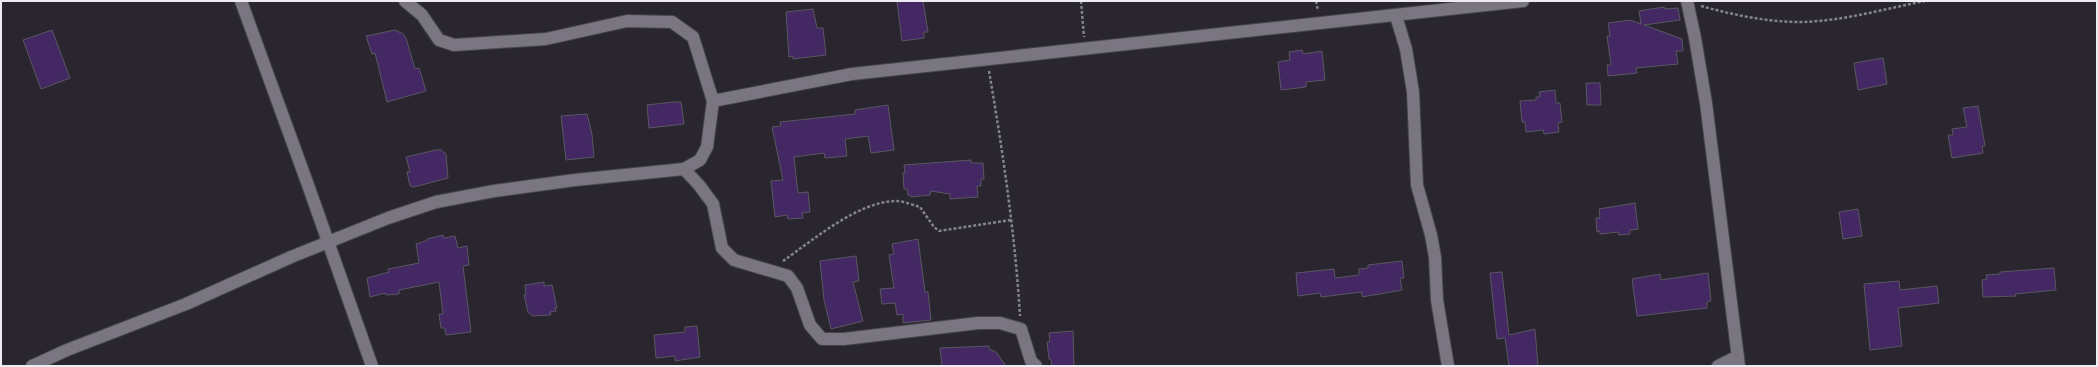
<svg xmlns="http://www.w3.org/2000/svg" width="2098" height="367" font-family="'Asap Condensed',sans-serif">
<style>
.building{fill:#432863;stroke:#5a5761}
.lines{fill:none;stroke-linecap:round;stroke-linejoin:round}
.minor-casing{stroke:#47444c;stroke-width:14}
.path{stroke:#85828a;stroke-width:2.5;stroke-dasharray:3 2;stroke-linecap:butt}
.minor{stroke:#7a7681;stroke-width:12}
</style>
<rect width="100%" height="100%" fill="#29262f"/>
<path class="building" d="M903,1H923L928,32H924V38L902,41L897,2Z
M1664,7L1665,9L1678,8L1680,20L1644,25L1682,39L1683,51H1676L1678,64L1636,68L1637,73L1608,76L1607,65H1611L1607,36H1610L1608,23L1630,20L1641,24L1639,11Z
M813,9L817,28H823L826,55L793,59V56L789,57L786,12Z
M52,30L70,78L41,89L23,40Z
M395,30L403,34L406,38L415,69L419,68L426,91L387,102L377,61L375,53L372,54L366,36Z
M1302,50L1303,54L1322,51L1325,80L1306,82V87L1281,90L1278,62L1290,60L1289,52Z
M1883,58L1887,84L1858,90L1854,63Z
M1586,83H1600L1601,105H1587Z
M1555,90L1556,103H1560L1562,122L1558,123L1559,132L1544,134L1543,130L1526,132L1525,122H1522L1520,101L1536,100V97H1540L1539,92Z
M673,102H681L684,124L649,128L647,105Z
M888,105L894,150L871,153L868,136L845,139L847,156L825,158L824,153L794,157L798,193L808,192L810,212L802,213L803,218L788,219L787,215L775,217L771,181L783,180L772,127L781,126L780,122L855,114V110Z
M1978,106L1985,146H1982L1983,153L1952,158L1948,135H1953L1952,129L1967,127L1963,108Z
M587,114L592,134L594,157L566,160L561,116Z
M436,150H441L446,154L448,178L414,187L410,186L407,172H410L406,157Z
M971,160V163H983L984,179H981V186H977L978,197L950,199V194L931,191L930,195L911,197L910,195H908L907,189H904L903,173H905L904,165Z
M1635,203L1638,229L1630,230V234L1619,235L1618,232L1600,234V231L1597,232L1596,218H1600L1599,209Z
M1858,209L1862,236L1843,239L1839,212Z
M443,235L444,238L455,236L458,248L467,246L469,265L463,266L471,332L446,335L445,328H441L439,314H443L439,282L399,290V294L386,295L385,293L370,297L367,278L389,272L388,269L419,263L416,244L426,241L427,239Z
M918,239L925,292H928L931,320L903,323V314L897,315L895,303L882,304L880,289L894,288L889,255L894,254L892,244Z
M856,256L859,281L853,282L863,321L831,329L824,300L820,261Z
M1402,261L1404,278H1400L1402,290L1362,297V292L1321,297L1320,293L1298,296L1296,273L1334,269L1335,278L1359,275V269L1368,268V265Z
M2054,268L2056,290L2015,294L2016,296L1983,297L1982,280L1987,279L1986,275L2000,274V272Z
M1502,272L1509,335L1535,329L1538,366H1509L1505,338L1497,339L1490,273Z
M1708,273L1711,301L1707,302V308L1637,316L1632,279L1660,274L1661,280Z
M1899,281L1900,290L1937,286L1939,303L1898,308L1902,346L1870,350L1864,284Z
M544,282V286L552,285L557,308H555L556,311L550,312L551,315L533,316L528,312L524,295H526L525,285Z
M697,326L700,357L675,361V356L656,358L654,335L685,332V327Z
M1073,331L1074,366H1052L1051,359H1049L1047,342H1050L1049,333Z
M989,346V349L996,352L1006,366H942L940,348Z"/>
<g class="lines">
<defs>
<path id="minor" d="M241,1L308,185L372,366
M405,1L422,15L439,40L454,45L546,39L627,21L672,22L693,37L713,101
M1687,1L1695,38L1706,103L1739,366
M1396,16L1406,49L1413,92L1417,185L1431,235L1435,257L1437,300L1448,366
M684,169L699,185L713,204L722,248L734,260L788,276L797,288L810,325L822,339H844L978,323H1000L1021,329L1031,361L1036,366
M32,366L67,350L186,304L291,257L388,218L436,202L494,191L575,180L684,169L700,160L707,147L713,101L852,74L1523,1
M1718,366L1738,356"/>
</defs>
<use href="#minor" class="minor-casing"/>
<path class="path" d="M1081,1L1084,37
M1316,1L1318,11
M1701,6C1734,15 1766,22 1801,22C1843,21 1884,9 1925,1
M989,71C1003,153 1015,234 1020,316
M783,261C813,240 859,201 896,201C904,201 913,205 920,207L934,227L939,231L1011,220"/>
<use href="#minor" class="minor"/>
</g>
<rect width="2098" height="367" fill="none" stroke="#eeecf2" stroke-width="4"/>
</svg>
